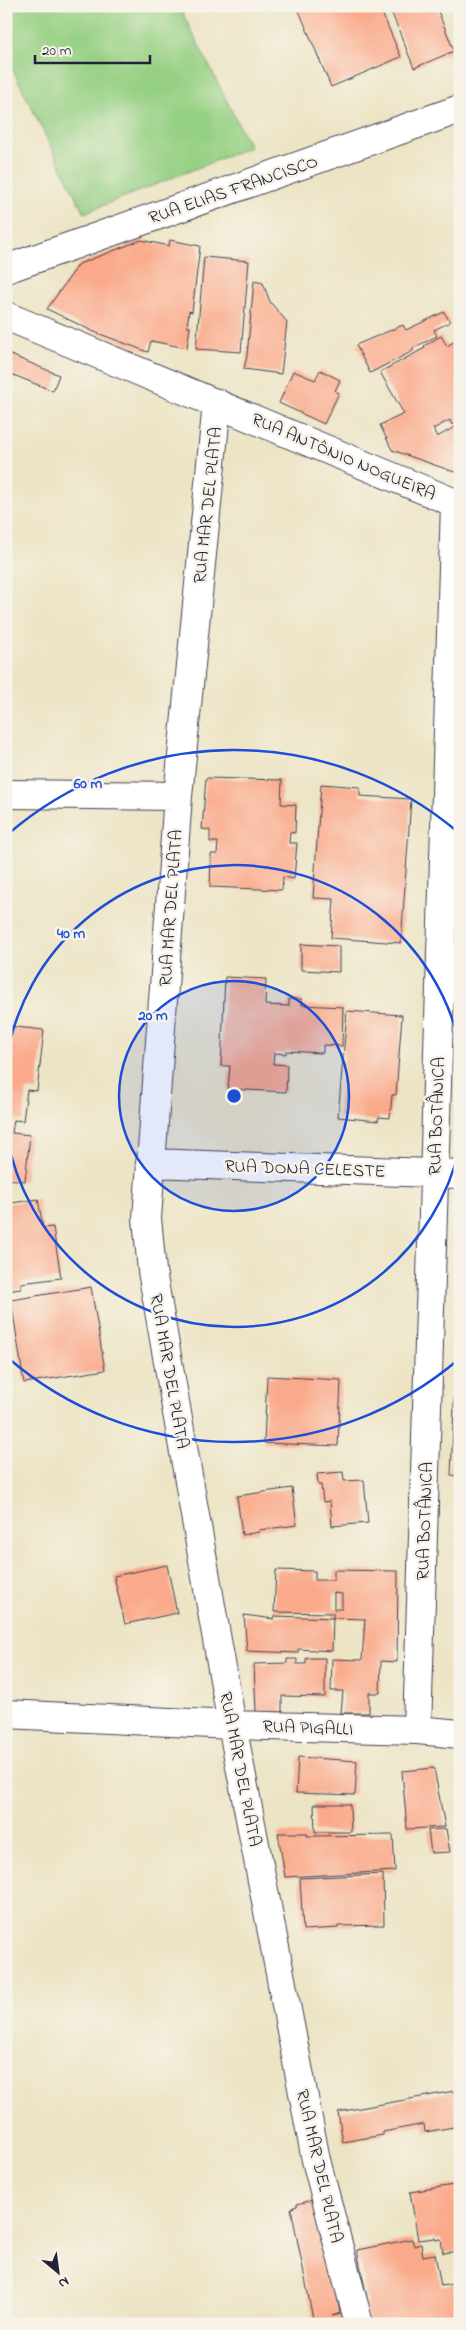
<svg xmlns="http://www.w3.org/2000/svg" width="466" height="2330" font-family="'Indie Flower',sans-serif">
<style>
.green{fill:#96d083;stroke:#5c795f}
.building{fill:#faaa8b;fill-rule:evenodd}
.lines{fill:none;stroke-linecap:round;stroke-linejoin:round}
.street-casing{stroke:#403f50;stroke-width:30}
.street{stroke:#fff;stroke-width:28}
.ring{fill:none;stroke:#1d4ed8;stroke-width:2.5}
.labels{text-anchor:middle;stroke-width:5;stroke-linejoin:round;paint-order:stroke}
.street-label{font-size:18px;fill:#22223b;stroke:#f7f3e8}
.centre{fill:#1d4ed8;stroke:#f7f3e8;stroke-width:2.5}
.ring-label{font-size:15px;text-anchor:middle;font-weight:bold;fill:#1d4ed8;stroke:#f7f3e8;stroke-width:5;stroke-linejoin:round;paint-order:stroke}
</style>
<rect width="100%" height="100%" fill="#f7f3e8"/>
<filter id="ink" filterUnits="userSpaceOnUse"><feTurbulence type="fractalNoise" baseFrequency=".02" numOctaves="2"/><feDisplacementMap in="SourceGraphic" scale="10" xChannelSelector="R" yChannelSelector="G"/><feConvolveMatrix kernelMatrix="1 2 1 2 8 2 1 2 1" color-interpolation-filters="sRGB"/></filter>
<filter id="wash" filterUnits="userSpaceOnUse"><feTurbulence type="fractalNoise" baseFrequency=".0096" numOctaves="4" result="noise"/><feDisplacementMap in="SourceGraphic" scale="20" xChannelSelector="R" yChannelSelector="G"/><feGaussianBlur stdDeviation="1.12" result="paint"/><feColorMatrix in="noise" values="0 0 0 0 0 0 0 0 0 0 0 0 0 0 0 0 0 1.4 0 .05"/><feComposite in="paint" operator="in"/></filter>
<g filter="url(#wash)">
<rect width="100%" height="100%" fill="#ece4c4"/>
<path class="green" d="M6,6H179L250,147L84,213L6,56Z"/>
<g id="blocks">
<path class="building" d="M297,6H379L401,57L331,87Z
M389,6H436L454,51L414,68Z
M141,240L169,246L170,240L200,246L192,312L189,311L187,327H190L187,348L151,341L148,352L92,331L47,309L79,264Z
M204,257L249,261L241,352L196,349Z
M254,281L263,283L270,302L287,322L281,374L244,369L247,356Z
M444,312L450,322L434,330L437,336L413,348V351L370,373L356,345L403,325L406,330Z
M441,336L447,346L457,340L460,344V420L452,425L450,420L433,429L437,437L460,424V474L392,450L380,425L404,414L380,372L425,348L424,346Z
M6,353L59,375L53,391L6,372Z
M320,370L340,380L335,391L339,393L324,424L279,403L293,371L315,380Z
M206,778L282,780L281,804L296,805L295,833L290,832L289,843H297L294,879L283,877L282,890L210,887L211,854H217L218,842H210V830L202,829Z
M321,784L360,787V796L411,799L401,943L331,938L334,899L313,898Z
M301,944L339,946V972L301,970Z
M225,977L266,979L265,1005L289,1006V999H302V1005L343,1007L342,1046L323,1045V1053L286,1051V1054L274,1053L273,1064L287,1065L286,1092L228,1089L230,1066H221Z
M347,1011L402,1015L396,1095H392L390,1118L379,1117L378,1121L338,1117Z
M6,1026L44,1030L37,1091L27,1090L23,1121L14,1120L12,1133L30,1135L25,1181L6,1179Z
M38,1199L43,1228L53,1227L61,1278L21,1283V1289L6,1291V1204Z
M91,1287L105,1370L24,1383L11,1300Z
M458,1314H460V1476L451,1475Z
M267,1376L341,1380L338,1446L264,1443Z
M343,1472L344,1481L364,1480L368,1523L332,1526L330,1501L323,1502L321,1485H318L317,1474Z
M292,1488L297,1525L259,1530V1532L242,1535L237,1496Z
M167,1565L177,1613L125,1624L114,1576Z
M276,1570L315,1571V1580H334V1570L398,1571L397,1662L381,1661L380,1693H369V1713H341L343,1691H331L332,1659L362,1660L365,1619L333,1618V1613L274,1612ZM334,1593L342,1594V1609H334Z
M244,1615L274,1619V1616L333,1618L332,1651L298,1649V1653L247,1651Z
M306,1658H325V1697L282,1696V1712H256L254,1664L287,1663V1659H297V1664H306Z
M298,1757L357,1761L355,1795L296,1793Z
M434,1768L445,1827L407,1829L402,1771Z
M314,1804H350L351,1832H315Z
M446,1829L450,1852L431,1853L428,1830Z
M278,1833H307V1836L393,1835L395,1871L285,1877Z
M383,1874L384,1925L338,1926V1928L303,1930L300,1878Z
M460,2090V2126L425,2132L424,2124L383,2132V2135L343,2142L338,2112Z
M460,2184V2251L443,2253L441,2239L435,2240V2238L418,2240L410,2192Z
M320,2198L340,2313L332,2316L342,2314V2318L355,2316L356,2324H315L319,2322L318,2318L313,2319L291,2208L297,2206V2204Z
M412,2239L414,2246L421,2244L423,2256L435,2254L441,2286L460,2283V2324H369L365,2304L368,2303L357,2250Z"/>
</g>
</g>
<g filter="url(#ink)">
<use href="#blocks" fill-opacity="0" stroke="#403f50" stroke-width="1"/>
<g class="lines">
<defs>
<path id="street" d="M6,269L460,109
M6,316L460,505
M217,403L178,796L147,1218L152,1271L232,1725L316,2160L359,2324
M6,794L178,796
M150,1163L460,1174
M6,1714L232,1725L417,1730L460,1734
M417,1730L455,503"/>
</defs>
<use href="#street" class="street-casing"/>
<use href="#street" class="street"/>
</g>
</g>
<circle cx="234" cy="1096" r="115" fill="#1d4ed8" fill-opacity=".12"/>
<g class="ring">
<circle cx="234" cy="1096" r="115"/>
<path d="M460 1146A231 231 0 0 1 7 1136M7 1056A231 231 0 0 1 460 1046"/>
<path d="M459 1359A346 346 0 0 1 7 1357M7 835A346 346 0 0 1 459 833"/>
</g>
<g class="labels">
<g class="street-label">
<text transform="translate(233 189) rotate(-19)" y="6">RUA ELIAS FRANCISCO</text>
<text transform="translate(344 456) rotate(23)" y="6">RUA ANTÔNIO NOGUEIRA</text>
<text transform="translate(207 505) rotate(-84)" y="6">RUA MAR DEL PLATA</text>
<text transform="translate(170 908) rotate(-86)" y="6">RUA MAR DEL PLATA</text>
<text transform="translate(436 1116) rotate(-88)" y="6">RUA BOTÂNICA</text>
<text transform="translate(305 1168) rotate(2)" y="6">RUA DONA CELESTE</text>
<text transform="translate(170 1371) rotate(80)" y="6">RUA MAR DEL PLATA</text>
<text transform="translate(424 1521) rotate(-88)" y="6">RUA BOTÂNICA</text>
<text transform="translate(308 1727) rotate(2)" y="6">RUA PIGALLI</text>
<text transform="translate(241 1769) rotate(79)" y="6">RUA MAR DEL PLATA</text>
<text transform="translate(320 2166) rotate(77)" y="6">RUA MAR DEL PLATA</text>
</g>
</g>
<circle cx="234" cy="1096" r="8" class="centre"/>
<g class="ring-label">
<text x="88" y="788">60 m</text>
<text x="71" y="938">40 m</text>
<text x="153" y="1020">20 m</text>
</g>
<rect width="466" height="2330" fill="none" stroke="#f7f3e8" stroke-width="25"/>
<g transform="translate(58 2272) rotate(151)" stroke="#f7f3e8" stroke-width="4" paint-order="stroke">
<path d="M0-4L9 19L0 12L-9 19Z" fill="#22223b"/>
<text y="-8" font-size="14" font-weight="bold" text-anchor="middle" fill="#22223b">N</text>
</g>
<path d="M35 55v8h115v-8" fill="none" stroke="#22223b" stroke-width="2.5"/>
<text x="42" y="55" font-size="15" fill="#22223b" stroke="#f7f3e8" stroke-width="4" paint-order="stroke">20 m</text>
</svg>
